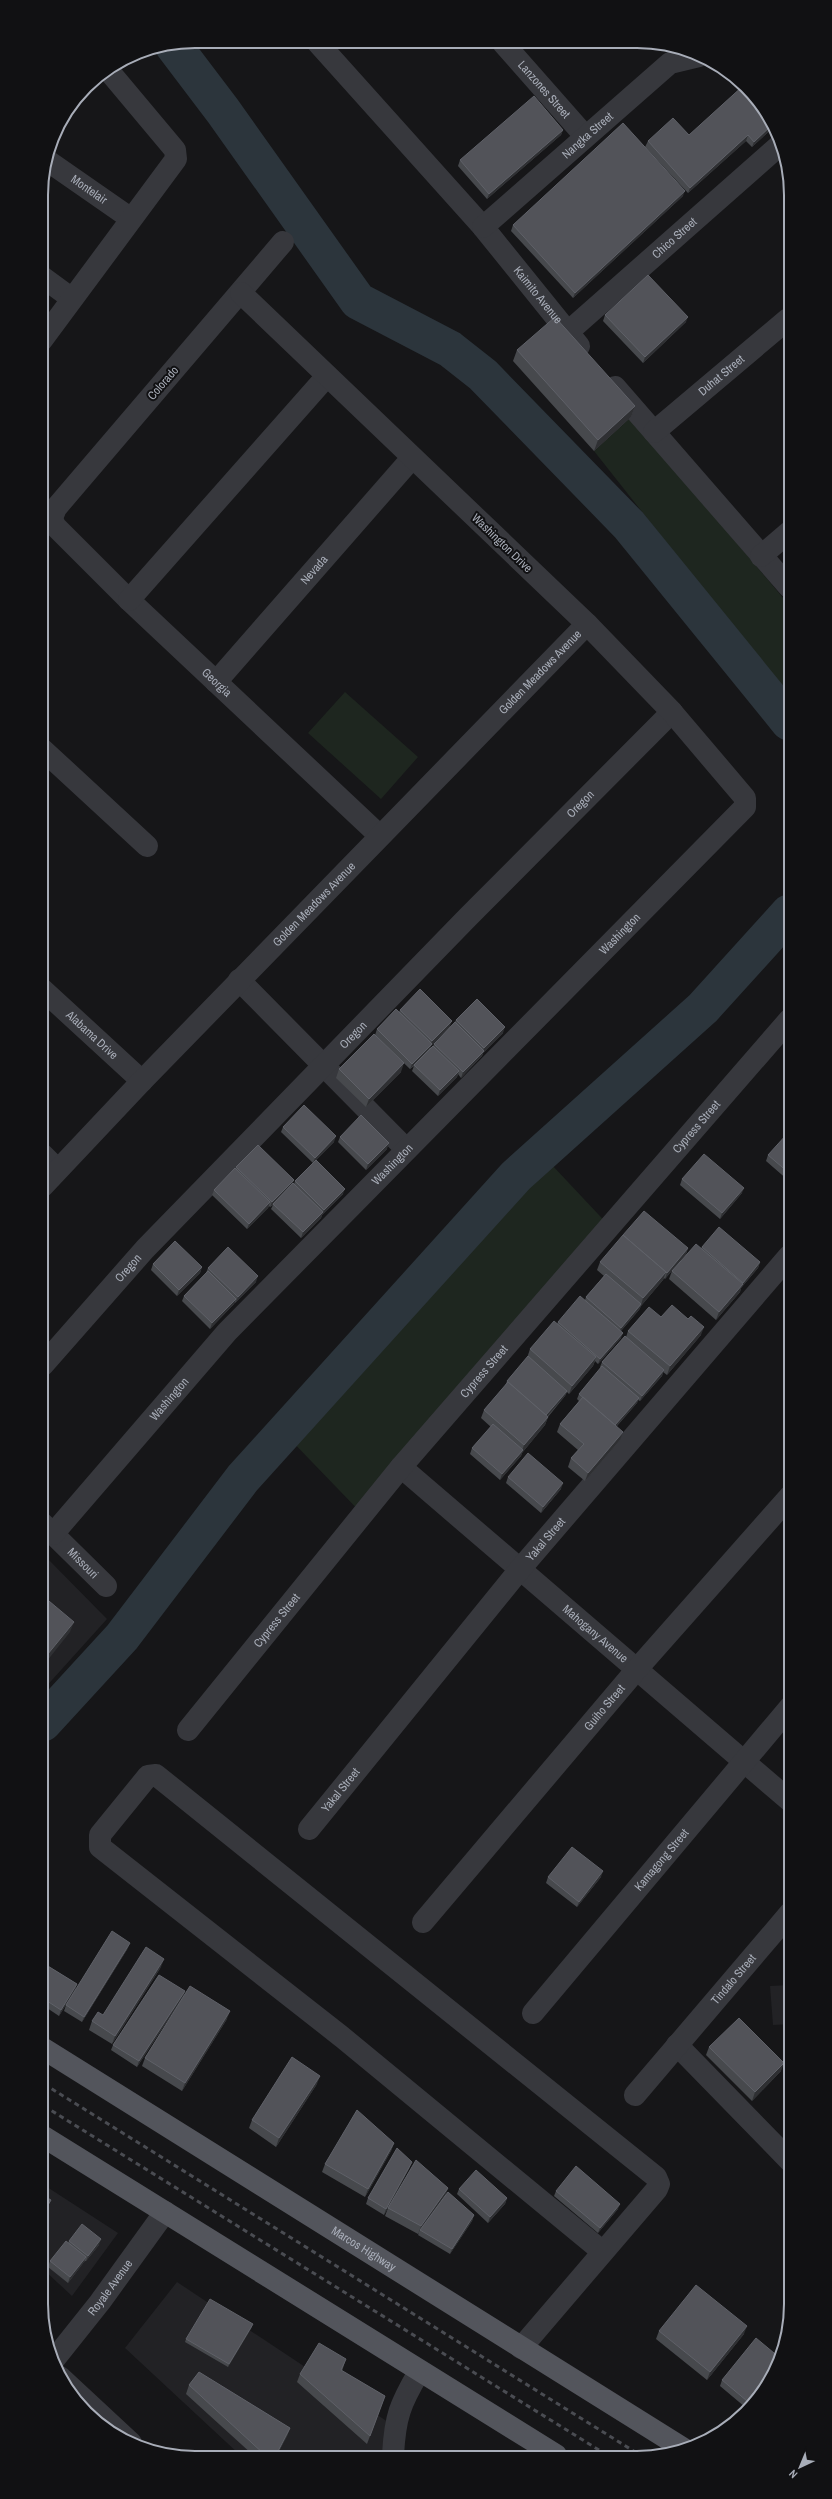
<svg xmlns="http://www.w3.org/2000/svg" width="832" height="2499" font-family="'Archivo Narrow',sans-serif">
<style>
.built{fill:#222225}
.green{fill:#1e261f}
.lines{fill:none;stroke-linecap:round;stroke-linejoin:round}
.river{stroke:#2c353c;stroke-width:37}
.minor{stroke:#37383d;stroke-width:22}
.major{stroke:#53555c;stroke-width:22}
.rail{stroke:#4a4c52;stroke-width:3;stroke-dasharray:5 4;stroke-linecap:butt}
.wall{fill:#47494d}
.shaded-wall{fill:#2f3033}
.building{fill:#525359;stroke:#5f6168}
.labels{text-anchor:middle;stroke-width:4;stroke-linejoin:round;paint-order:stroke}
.street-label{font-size:12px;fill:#a8adb8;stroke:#111113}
.rim{fill:none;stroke:#a8adb8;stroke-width:2}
</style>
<rect width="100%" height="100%" fill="#161618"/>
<path class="built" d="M43,1554L107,1619L43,1690Z
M790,1985V2024L773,2025L770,1986Z
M44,2185L118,2233L72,2296L44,2270Z
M177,2282L388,2422L386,2455H240L125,2348Z"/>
<path class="green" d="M631,417L789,605V698L594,451Z
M345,692L418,757L381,799L308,733Z
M536,1148L614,1231L366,1518L285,1434L404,1290Z"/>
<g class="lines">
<path class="river" d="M173,45L223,111L358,301L450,349L483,375L629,525L789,722
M43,1723L122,1637L243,1478L516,1176L703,1008L789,913"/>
<g class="minor">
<path id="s1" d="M317,42L483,227L579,346"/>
<path id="s2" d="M503,43L585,136"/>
<path id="s3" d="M48,161L130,218"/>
<path id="s4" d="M483,227L670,63L699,56"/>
<path id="s5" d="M283,242L56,508L52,518L55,526L129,600L380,836"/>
<path d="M41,276L71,298"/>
<path id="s6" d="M568,332L781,144"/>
<path d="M42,340L176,159L175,150L108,70"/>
<path d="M615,387L789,587"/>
<path id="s7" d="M654,432L788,319"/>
<path d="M761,556L789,532"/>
<path d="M129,600L327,376"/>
<path id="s8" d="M216,682L412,458"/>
<path d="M42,749L147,846"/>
<path d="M239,980L406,1149"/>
<path id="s9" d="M42,989L142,1081"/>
<path d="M43,1155L57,1169"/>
<path id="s10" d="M43,1186L142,1081L587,624"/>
<path id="s11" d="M43,1365L145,1249L468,917L672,712"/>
<path id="s12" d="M401,1467L790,1801"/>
<path id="s13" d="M43,1524L106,1586"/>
<path id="s14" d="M53,1534L227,1332L745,807V798L672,712L587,624L241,293"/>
<path id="s15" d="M188,1730L401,1467L789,1020"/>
<path id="s16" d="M309,1829L521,1568L789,1256"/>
<path id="s17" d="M423,1922L637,1669L790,1496"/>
<path id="s18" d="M533,2013L790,1707"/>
<path d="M677,2045L790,2161"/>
<path id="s19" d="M635,2095L790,1913"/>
<path d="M521,2348L657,2189L659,2184L656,2177L156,1775L148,1776L100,1835V1847L342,2037L603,2252"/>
<path id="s20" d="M53,2361L100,2302L165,2212"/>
<path d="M60,2377L131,2443"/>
<path d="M393,2455C395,2417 400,2404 419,2372"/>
</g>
<g class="major">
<path id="s21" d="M44,2049L684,2449"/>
<path d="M44,2137L556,2455"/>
</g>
<path class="rail" d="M44,2084L640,2455
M44,2106L607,2455"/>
</g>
<path class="wall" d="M775,126L752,147L746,141L688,193L645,147L648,141L689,135Z
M563,130L561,135L487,199L458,166L460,160Z
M683,196L573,298L511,231L513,225Z
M605,315L686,322L643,363L603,321Z
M517,350L635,406L631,417L594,451L513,361Z
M400,1010L450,1026L431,1046L430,1049L433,1046L434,1044L454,1023L456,1020L503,1033L483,1053L482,1056L461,1078L458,1074L457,1077L438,1096L412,1071L414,1066L410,1069L382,1042L401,1072L366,1107L336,1078L339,1069L375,1035L377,1029L399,1012Z
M283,1127L334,1142L313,1163L281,1132Z
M789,1136V1181L766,1161L768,1155Z
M340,1137L387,1149L366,1170L338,1142Z
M236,1167L294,1180L292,1184H294L295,1181L343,1194L322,1215L321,1218L301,1238L271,1209L273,1205L270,1207L269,1206L268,1208L247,1229L212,1195L214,1190L236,1169Z
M682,1179L742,1193L720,1219L680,1185Z
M702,1247L760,1262L758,1268L741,1288L740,1292L716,1320L669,1279L672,1271L701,1248Z
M688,1248L686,1254L665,1279L664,1278L663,1280L641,1306L639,1310L621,1331V1338L598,1364L595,1361L593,1366L569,1394L567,1392L565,1396L548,1417L545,1425L522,1453L521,1456L500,1480L470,1454L472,1448L491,1427L481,1418L484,1410L505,1386L507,1381L527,1358L530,1349L557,1324L558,1322L585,1300L586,1297L604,1276L597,1270L600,1262Z
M153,1264L202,1267L200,1273L177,1296L151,1270Z
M208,1268L256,1282L235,1303V1302L234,1304L210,1329L182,1301L184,1296L206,1273Z
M661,1317L701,1335L667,1375L663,1372L662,1376L640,1401L638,1400L637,1403L617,1426L620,1440L585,1481L568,1467L571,1458L578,1450L557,1432L560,1424L579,1401L577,1399L579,1394L601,1368L600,1367L602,1362L626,1337L628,1331Z
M508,1477L561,1489L541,1513L506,1483Z
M548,1877H601L577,1907L546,1883Z
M128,1948L82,2022L64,2011L66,2005Z
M43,1963L77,1984L75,1990L59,2016L44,2006Z
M161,1967L112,2044L89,2030L92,2021L103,2015Z
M185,1991L183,1997L137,2067L111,2050L113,2045Z
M227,2019L182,2091L142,2066L145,2058Z
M709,2047L781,2071L752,2101L706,2055Z
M317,2084L276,2147L249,2128L252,2120Z
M394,2143L391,2151L365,2197L322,2172L325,2164Z
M410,2167L384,2215L366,2204L368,2198Z
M448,2188L445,2196L433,2212L474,2215L472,2221L450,2254L418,2235L419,2233L418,2234L385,2216L388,2208Z
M459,2189L507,2198L505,2204L488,2223L457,2194Z
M556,2191L618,2209L598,2233L554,2196Z
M69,2241L99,2245L86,2261H85L84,2262L68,2283L48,2267L50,2261L68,2243Z
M252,2327L228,2367L185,2342L186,2339Z
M659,2331L744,2334L707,2380L656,2339Z
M780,2358L745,2407L720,2386L722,2380Z
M346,2359L342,2371L385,2396L367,2444L297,2382L300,2374Z
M189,2385L290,2428L287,2436L277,2455H253L186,2394Z"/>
<path class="shaded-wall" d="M773,124L775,126L752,147L754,142Z
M563,130L561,135L487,199L489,194Z
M748,135L746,141L688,193L690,188Z
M685,191L683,196L573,298L575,293Z
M688,317L686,322L643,363L645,357Z
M635,406L631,417L594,451L598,440Z
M452,1021L450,1026L431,1046L429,1049L410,1069L412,1064L431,1044L432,1041Z
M505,1027L503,1033L483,1053L482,1056L461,1078L463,1072L483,1052L484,1048Z
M404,1063L401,1072L366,1107L369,1099Z
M459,1071L457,1077L438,1096L440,1090Z
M336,1136L334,1142L313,1163L315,1158Z
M389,1143L387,1149L366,1170L368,1164Z
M294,1180L292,1186L270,1207L272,1202Z
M744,1188L742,1193L720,1219L722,1213Z
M345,1189L343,1194L322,1215L324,1210Z
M270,1202L268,1208L247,1229L249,1224Z
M323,1212L321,1218L301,1238L303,1232Z
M688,1248L686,1254L665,1279L667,1273Z
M760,1262L758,1268L741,1288L740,1292L716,1320L719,1312L742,1285L743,1283Z
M202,1267L200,1273L177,1296L179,1290Z
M666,1272L663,1280L641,1306L639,1310L619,1333L621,1328L641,1305L643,1298Z
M258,1276L256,1282L235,1303L238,1297Z
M236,1299L234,1304L210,1329L212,1323Z
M704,1327L701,1335L667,1375L670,1366Z
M623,1333L621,1338L598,1364L600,1359Z
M596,1357L593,1366L569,1394L572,1386Z
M664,1370L662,1376L640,1401L642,1396Z
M567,1391L565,1396L544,1420L546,1415Z
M639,1398L637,1403L613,1430L615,1425Z
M548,1417L545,1425L522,1453L521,1456L500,1480L502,1474L522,1451L524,1445Z
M623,1432L620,1440L585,1481L588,1473Z
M563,1483L561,1489L541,1513L543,1507Z
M74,1622L70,1632L43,1666V1660Z
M603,1871L601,1877L577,1907L579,1902Z
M130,1943L128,1948L82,2022L84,2017Z
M164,1959L161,1967L112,2044L115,2036Z
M77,1984L75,1990L59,2016L61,2010Z
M185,1991L183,1997L137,2067L139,2061Z
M230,2011L227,2019L182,2091L185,2083Z
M784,2063L781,2071L752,2101L755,2092Z
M320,2076L317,2084L276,2147L279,2138Z
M394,2143L391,2151L365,2197L368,2189Z
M412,2162L410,2167L384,2215L386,2209Z
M448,2188L445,2196L421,2230H420L418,2234L421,2226Z
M507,2198L505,2204L488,2223L490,2217Z
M620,2204L618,2209L598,2233L600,2228Z
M474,2215L472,2221L450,2254L452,2249Z
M101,2239L99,2245L86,2261L88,2256Z
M86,2257L84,2262L68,2283L70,2277Z
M253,2324L252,2327L228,2367L229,2364Z
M747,2326L744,2334L707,2380L710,2372Z
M780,2361L774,2371L745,2407L747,2401Z
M290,2428L287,2436L277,2455H276Z"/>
<path class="building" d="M744,85L746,86L773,124L754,142L748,135L690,188L648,141L673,118L689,135Z
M534,96L563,130L489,194L460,160Z
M623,123L685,191L575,293L513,225Z
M648,275L688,317L645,357L605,315Z
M555,317L635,406L598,440L517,350Z
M420,989L452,1021L432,1041L400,1010Z
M477,999L505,1027L484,1048L456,1020Z
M396,1009L432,1044L412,1064L377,1029Z
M455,1022L484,1051L463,1072L434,1044Z
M374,1034L404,1063L369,1099L339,1069Z
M433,1046L459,1071L440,1090L414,1065Z
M304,1105L336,1136L315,1158L283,1127Z
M361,1115L389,1143L368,1164L340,1137Z
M787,1134L789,1136V1173L768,1155Z
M258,1145L294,1180L272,1202L236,1167Z
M704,1154L744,1188L722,1213L682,1179Z
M316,1160L345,1189L324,1210L295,1181Z
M235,1168L270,1202L249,1224L214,1190Z
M293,1183L323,1212L303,1232L273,1204Z
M644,1211L688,1248L667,1273L666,1272L623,1235Z
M719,1227L760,1262L743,1283L702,1247Z
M623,1235L666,1272L643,1298L600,1262Z
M175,1241L202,1267L179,1290L153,1264Z
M696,1244L743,1284L719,1312L672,1271Z
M228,1247L258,1276L238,1297L208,1268Z
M208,1271L236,1299L212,1323L184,1296Z
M606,1274L641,1304L621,1328L586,1297Z
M580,1296L623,1333L600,1359L558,1322Z
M672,1305L688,1319L691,1316L704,1327L670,1366L628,1331L649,1307L661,1317Z
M554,1321L596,1357L572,1386L530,1349Z
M625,1336L664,1370L642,1396L602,1362Z
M528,1356L567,1391L546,1415L507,1381Z
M602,1366L639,1398L615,1425L579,1394Z
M508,1382L548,1417L524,1445L484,1410Z
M583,1397L623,1432L588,1473L571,1458L584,1444L560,1424Z
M493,1424L523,1450L502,1474L472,1448Z
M528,1453L563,1483L543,1507L508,1477Z
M43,1596L74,1622L43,1660Z
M572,1847L603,1871L579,1902L548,1877Z
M112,1931L130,1943L84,2017L66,2005Z
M146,1947L164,1959L115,2036L92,2021L98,2012L103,2015Z
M43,1963L77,1984L61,2010L44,1999Z
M159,1975L185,1991L139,2061L113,2045Z
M190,1986L230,2011L185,2083L145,2058Z
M739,2018L784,2063L755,2092L709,2047Z
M292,2057L320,2076L279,2138L252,2120Z
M357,2110L394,2143L368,2189L325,2164Z
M397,2148L412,2162L386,2209L368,2198Z
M416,2160L448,2188L421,2226L388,2208Z
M576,2166L620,2204L600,2228L556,2191Z
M476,2170L507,2198L490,2217L459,2189Z
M448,2192L474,2215L452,2249L420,2230Z
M44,2196L51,2200L44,2212Z
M82,2224L101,2239L88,2256L69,2241Z
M66,2241L86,2257L70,2277L50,2261Z
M696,2285L747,2326L710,2372L659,2331Z
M210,2299L253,2324L229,2364L186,2339Z
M756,2338L780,2358V2361L747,2401L722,2380Z
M319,2343L346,2359L341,2370L385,2396L370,2436L300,2374Z
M199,2372L290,2428L276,2455H265L189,2385Z"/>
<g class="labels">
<g class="street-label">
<text dy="4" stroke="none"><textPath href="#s2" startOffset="62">Lanzones Street</textPath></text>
<text dy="4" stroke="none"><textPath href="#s4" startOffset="139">Nangka Street</textPath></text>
<text dy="4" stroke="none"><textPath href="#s3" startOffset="50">Montelair</textPath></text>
<text dy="4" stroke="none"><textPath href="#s6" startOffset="142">Chico Street</textPath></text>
<text dy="4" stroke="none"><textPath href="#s1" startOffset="336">Kaimito Avenue</textPath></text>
<text dy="4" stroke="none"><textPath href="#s7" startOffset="88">Duhat Street</textPath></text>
<text transform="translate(163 383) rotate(-49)" y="4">Colorado</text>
<text transform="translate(502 543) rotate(44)" y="4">Washington Drive</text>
<text dy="4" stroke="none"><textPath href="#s8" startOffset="149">Nevada</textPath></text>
<text dy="4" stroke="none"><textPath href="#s10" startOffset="715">Golden Meadows Avenue</textPath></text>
<text dy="4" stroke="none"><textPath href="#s5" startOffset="594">Georgia</textPath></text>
<text dy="4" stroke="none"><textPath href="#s11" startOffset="777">Oregon</textPath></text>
<text dy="4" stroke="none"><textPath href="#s10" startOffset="391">Golden Meadows Avenue</textPath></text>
<text dy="4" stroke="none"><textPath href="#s14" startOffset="826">Washington</textPath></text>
<text dy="4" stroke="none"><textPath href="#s9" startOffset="68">Alabama Drive</textPath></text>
<text dy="4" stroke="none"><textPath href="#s11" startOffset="453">Oregon</textPath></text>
<text dy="4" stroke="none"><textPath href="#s15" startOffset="789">Cypress Street</textPath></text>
<text dy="4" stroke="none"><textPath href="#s14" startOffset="502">Washington</textPath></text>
<text dy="4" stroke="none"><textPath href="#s11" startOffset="129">Oregon</textPath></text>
<text dy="4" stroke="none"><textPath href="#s15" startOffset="465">Cypress Street</textPath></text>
<text dy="4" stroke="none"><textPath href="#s14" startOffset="178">Washington</textPath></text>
<text dy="4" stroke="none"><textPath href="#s16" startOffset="374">Yakal Street</textPath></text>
<text dy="4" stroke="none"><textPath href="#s13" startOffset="56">Missouri</textPath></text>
<text dy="4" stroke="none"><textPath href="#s15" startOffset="141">Cypress Street</textPath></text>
<text dy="4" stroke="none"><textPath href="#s12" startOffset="256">Mahogany Avenue</textPath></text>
<text dy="4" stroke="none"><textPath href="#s17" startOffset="281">Guiho Street</textPath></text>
<text dy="4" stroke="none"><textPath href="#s16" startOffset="50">Yakal Street</textPath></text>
<text dy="4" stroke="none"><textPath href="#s18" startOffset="200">Kamagong Street</textPath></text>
<text dy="4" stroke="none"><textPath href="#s19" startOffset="152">Tindalo Street</textPath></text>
<text dy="4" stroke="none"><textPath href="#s21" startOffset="377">Marcos Highway</textPath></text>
<text dy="4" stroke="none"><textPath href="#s20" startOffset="93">Royale Avenue</textPath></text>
</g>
</g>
<path d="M0 0H832V2499H0ZM195 48H637A147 147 0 0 1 784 195V2304A147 147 0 0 1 637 2451H195A147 147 0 0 1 48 2304V195A147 147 0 0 1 195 48Z" fill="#111113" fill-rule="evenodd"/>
<path class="rim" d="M195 48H637A147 147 0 0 1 784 195V2304A147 147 0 0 1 637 2451H195A147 147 0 0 1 48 2304V195A147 147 0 0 1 195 48Z"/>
<g transform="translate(800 2467) rotate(224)" stroke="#111113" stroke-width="3" paint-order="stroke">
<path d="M0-3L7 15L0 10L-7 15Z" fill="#a8adb8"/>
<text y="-6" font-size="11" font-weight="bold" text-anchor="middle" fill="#a8adb8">N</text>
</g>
</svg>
